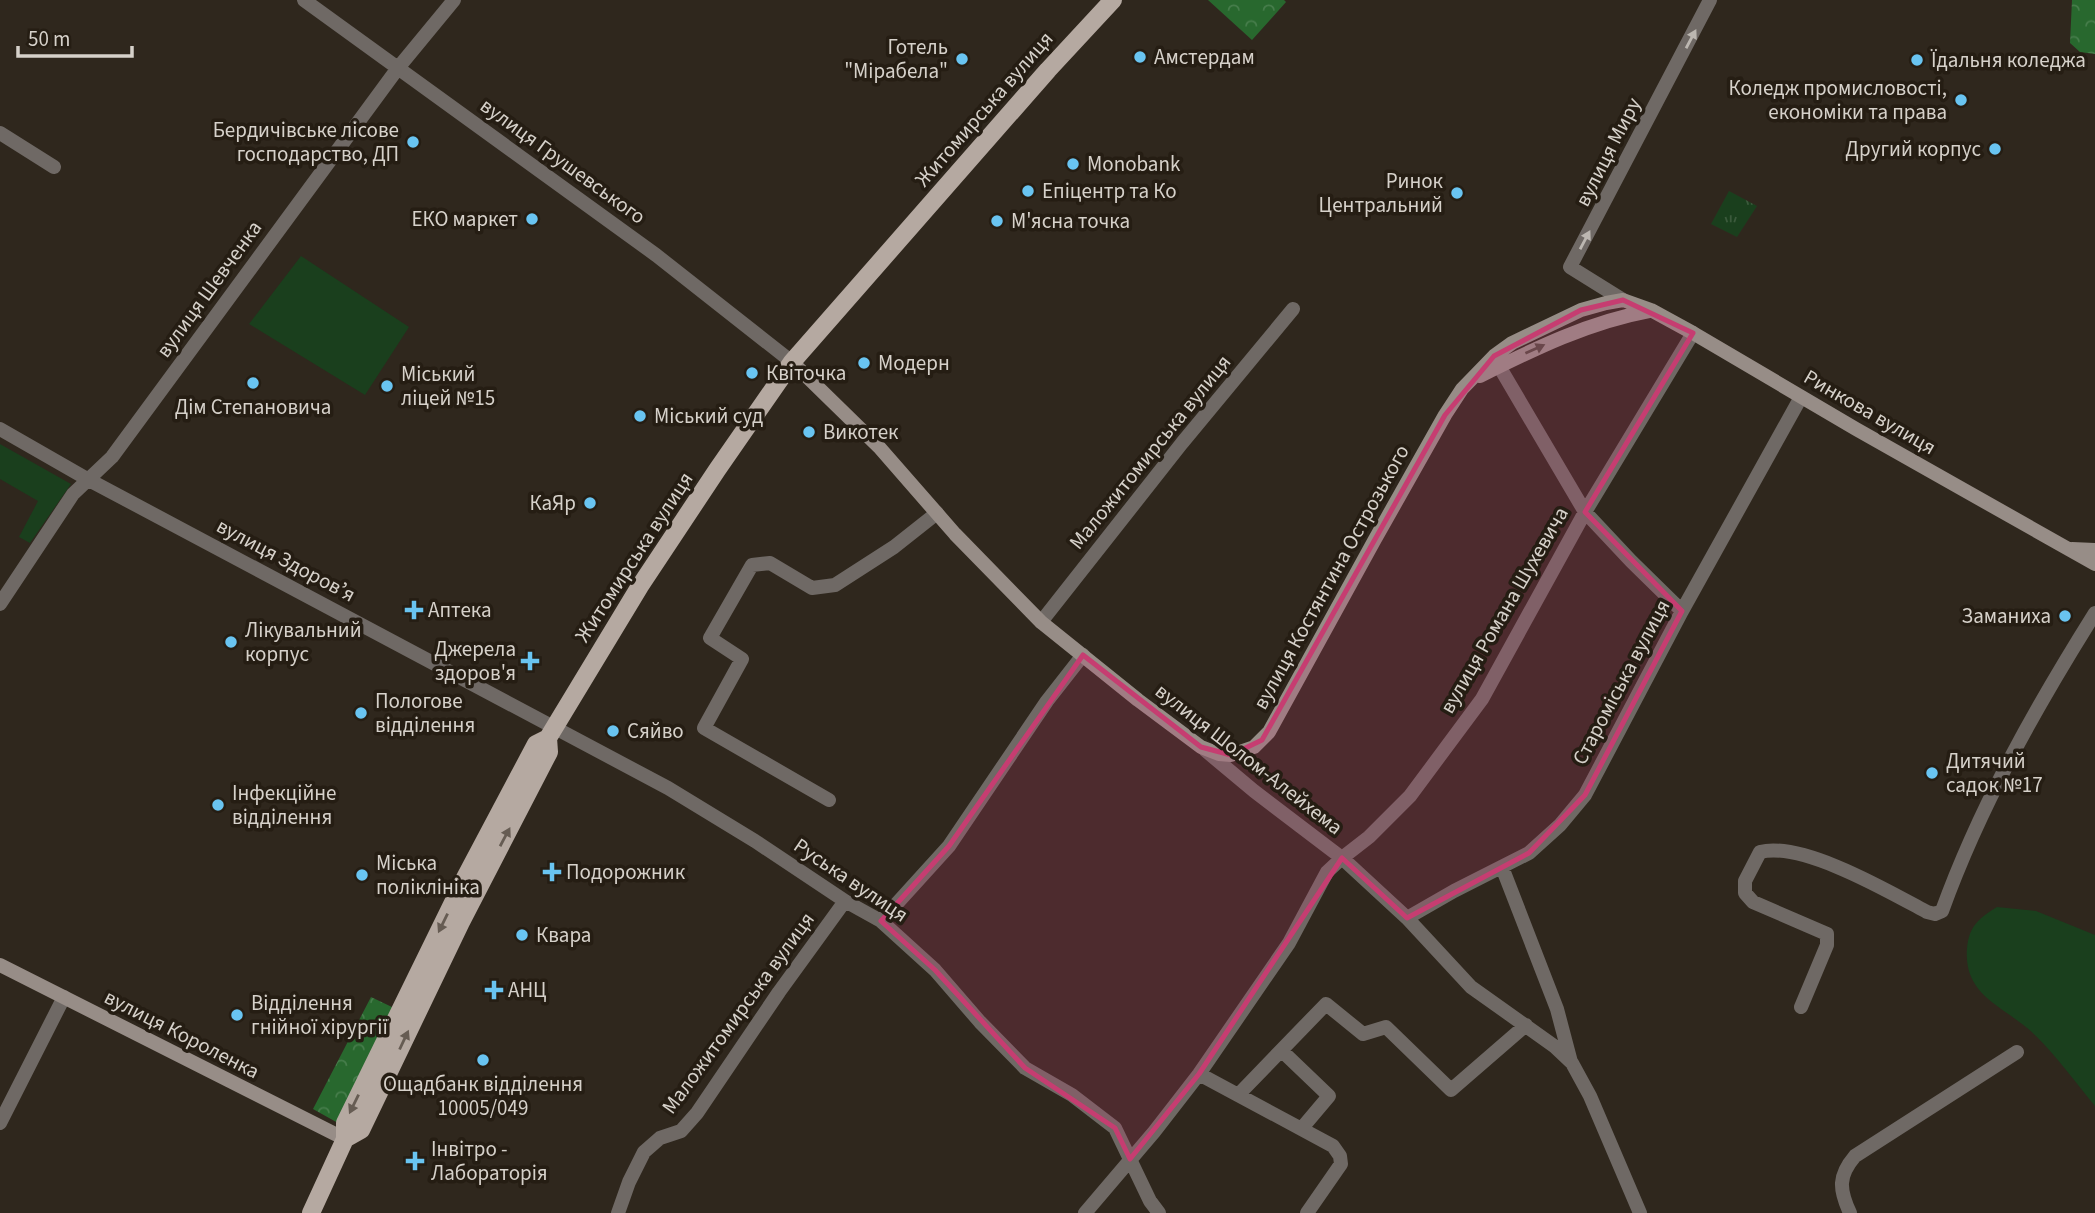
<svg xmlns="http://www.w3.org/2000/svg" width="2095" height="1213" font-family="'Source Sans 3',sans-serif">
<style>
.grass{fill:#1a3f1d}
.forest{fill:url(#forest-crowns)}
.park{fill:url(#park-tufts)}
.lines{fill:none;stroke-linecap:round;stroke-linejoin:round}
.street{stroke:#6f6965;stroke-width:14}
.secondary{stroke:#978d87;stroke-width:14}
.primary{stroke:#b5a9a1;stroke-width:18}
.oneway{fill:#bcb7b1}
.oneway2{fill:#534a41}
.oneway3{fill:#665c53}
.marked{fill:#c63d71;fill-opacity:0.2;stroke:#c63d71;stroke-width:5;stroke-linejoin:round}
.poi-dot{fill:#69c4f1;stroke:#251d13;stroke-width:2.5}
.labels{text-anchor:middle;stroke-width:7;stroke-linejoin:round;paint-order:stroke}
.poi-label{font-size:21px;fill:#d6d1ca;stroke:#251d13;text-anchor:start}
.street-label{font-size:21px;fill:#d6d1ca;stroke:#251d13}
</style>
<defs>
<pattern id="forest-crowns" width="20" height="18" patternUnits="userSpaceOnUse" patternTransform="scale(1.75)"><rect width="20" height="18" fill="#28682e"/><path d="M2 6a3 3 0 1 1 6 0M12 15a3 3 0 1 1 6 0" fill="none" stroke="#467d4b"/></pattern>
<pattern id="park-tufts" width="24" height="20" patternUnits="userSpaceOnUse" patternTransform="scale(1.75)"><rect width="24" height="20" fill="#1a3f1d"/><path d="M3 7l-1-3M5 7V3M7 7l1-3M15 17l-1-3M17 17v-4M19 17l1-3" fill="none" stroke="#3b5a3c"/></pattern>
</defs>
<rect width="100%" height="100%" fill="#2f271d"/>
<path class="grass" d="M301,256L409,327L365,395L249,324Z
M0,444L71,484L30,543L19,537L38,501L0,479Z
M1997,907L2036,911L2095,935V1106C2076,1083 2057,1057 2036,1036C2006,1006 1963,998 1967,948C1969,926 1979,918 1997,907Z"/>
<path class="forest" d="M1208,0H1284L1286,2L1252,40Z
M2072,0H2095V54L2080,52L2070,43Z
M371,997L394,1008L338,1123L313,1109Z"/>
<path class="park" d="M1729,191L1757,206L1737,237L1711,224Z"/>
<g class="lines">
<path class="street" d="M304,0L656,255L792,362
M0,133L54,167
M1623,300L1570,267L1710,0
M1499,366L1585,512L1631,561L1682,611
M0,429L89,480L668,788L755,841L845,901L881,921L935,970L980,1022L1025,1068L1072,1095L1115,1128L1150,1201L1159,1213
M0,604L73,494L112,457L398,68L454,0
M1041,622L1182,443L1293,309
M1205,750L1254,791L1342,858L1407,918L1471,987L1554,1046L1572,1063L1590,1096L1640,1213
M829,800L704,728L742,659L710,638L752,565L770,563L812,588L835,585L894,547L937,513
M1502,867L1557,1009L1571,1062
M1407,918L1454,891L1529,853L1560,825L1585,795L1682,611L1801,397
M881,921L949,846L1047,701L1083,655
M1801,1007L1827,945V934L1753,902L1745,893V881L1760,852C1802,841 1888,891 1927,912L1935,914L1942,911C1980,806 2036,707 2095,613
M1282,1051L1329,1096L1302,1128
M1199,1074L1333,1146L1340,1156L1341,1164L1307,1213
M1239,1094L1326,1004L1363,1034L1386,1027L1451,1090L1526,1025
M0,1123L64,997
M618,1213L629,1182L644,1152L660,1138L681,1131L697,1113L779,992L845,901
M1085,1213L1154,1132L1199,1074L1289,943L1327,872L1342,858L1369,837L1410,796L1482,699L1585,512L1693,333
M1850,1213C1839,1189 1838,1176 1855,1156L2017,1052"/>
<path class="secondary" d="M792,362L879,447L955,534L1041,622L1138,700L1201,747L1219,754L1231,755L1254,747L1269,732L1374,541L1445,415L1462,389L1494,356L1512,343L1581,310L1606,303L1623,300L1651,310L1693,333L1856,429L2095,564
M1480,376C1534,349 1589,322 1649,311
M2072,549L2095,550
M0,965L345,1139"/>
<path class="primary" d="M345,1139L361,1130L461,922L549,752L548,738
M311,1213L345,1139V1123L466,876L536,744L548,738L640,586L717,470L792,362L1048,70L1113,0"/>
</g>
<defs><path id="oneway-solid" d="M-6-.8H1V-3.2L6.5 0L1 3.2V.8H-6Z" transform="scale(1.75)"/></defs>
<g class="oneway">
<use href="#oneway-solid" transform="translate(1691 39) rotate(-62)"/>
<use href="#oneway-solid" transform="translate(1585 240) rotate(-62)"/>
</g>
<use class="oneway2" href="#oneway-solid" transform="translate(1535 349) rotate(-24)"/>
<g class="oneway3">
<use href="#oneway-solid" transform="translate(505 837) rotate(-62)"/>
<use href="#oneway-solid" transform="translate(443 923) rotate(116)"/>
<use href="#oneway-solid" transform="translate(404 1040) rotate(-65)"/>
<use href="#oneway-solid" transform="translate(354 1104) rotate(116)"/>
</g>
<path class="marked" d="M1623,300L1693,333L1585,512L1682,611L1585,795L1529,853L1407,918L1342,858L1199,1074L1130,1159L1115,1128L1025,1068L935,970L881,921L949,846L1083,655L1201,747L1231,755L1262,740L1445,415L1494,356L1581,310Z"/>
<g class="poi-dot">
<circle cx="1140" cy="57" r="7"/>
<circle cx="962" cy="59" r="7"/>
<circle cx="1917" cy="60" r="7"/>
<circle cx="1961" cy="100" r="7"/>
<circle cx="413" cy="142" r="7"/>
<circle cx="1995" cy="149" r="7"/>
<circle cx="1073" cy="164" r="7"/>
<circle cx="1028" cy="191" r="7"/>
<circle cx="1457" cy="193" r="7"/>
<circle cx="532" cy="219" r="7"/>
<circle cx="997" cy="221" r="7"/>
<circle cx="864" cy="363" r="7"/>
<circle cx="752" cy="373" r="7"/>
<circle cx="253" cy="383" r="7"/>
<circle cx="387" cy="386" r="7"/>
<circle cx="640" cy="416" r="7"/>
<circle cx="809" cy="432" r="7"/>
<circle cx="590" cy="503" r="7"/>
<path d="M410.5 599.5h7v7h7v7h-7v7h-7v-7h-7v-7h7z"/>
<circle cx="2065" cy="616" r="7"/>
<circle cx="231" cy="642" r="7"/>
<path d="M526.5 650.5h7v7h7v7h-7v7h-7v-7h-7v-7h7z"/>
<circle cx="361" cy="713" r="7"/>
<circle cx="613" cy="731" r="7"/>
<circle cx="1932" cy="773" r="7"/>
<circle cx="218" cy="805" r="7"/>
<path d="M548.5 861.5h7v7h7v7h-7v7h-7v-7h-7v-7h7z"/>
<circle cx="362" cy="875" r="7"/>
<circle cx="522" cy="935" r="7"/>
<path d="M490.5 979.5h7v7h7v7h-7v7h-7v-7h-7v-7h7z"/>
<circle cx="237" cy="1015" r="7"/>
<circle cx="483" cy="1060" r="7"/>
<path d="M411.5 1150.5h7v7h7v7h-7v7h-7v-7h-7v-7h7z"/>
</g>
<g class="labels">
<g class="poi-label">
<text x="948" y="54" text-anchor="end">Готель<tspan x="948" dy="24">"Мірабела"</tspan></text>
<text x="1154" y="64">Амстердам</text>
<text x="1931" y="67">Їдальня коледжа</text>
<text x="1947" y="95" text-anchor="end">Коледж промисловості,<tspan x="1947" dy="24">економіки та права</tspan></text>
<text x="399" y="137" text-anchor="end">Бердичівське лісове<tspan x="399" dy="24">господарство, ДП</tspan></text>
<text x="1981" y="156" text-anchor="end">Другий корпус</text>
<text x="1087" y="171">Monobank</text>
<text x="1443" y="188" text-anchor="end">Ринок<tspan x="1443" dy="24">Центральний</tspan></text>
<text x="1042" y="198">Епіцентр та Ко</text>
<text x="518" y="226" text-anchor="end">ЕКО маркет</text>
<text x="1011" y="228">М'ясна точка</text>
<text x="878" y="370">Модерн</text>
<text x="766" y="380">Квіточка</text>
<text x="401" y="381">Міський<tspan x="401" dy="24">ліцей №15</tspan></text>
<text x="253" y="414" text-anchor="middle">Дім Степановича</text>
<text x="654" y="423">Міський суд</text>
<text x="823" y="439">Викотек</text>
<text x="576" y="510" text-anchor="end">КаЯр</text>
<text x="428" y="617">Аптека</text>
<text x="2051" y="623" text-anchor="end">Заманиха</text>
<text x="245" y="637">Лікувальний<tspan x="245" dy="24">корпус</tspan></text>
<text x="516" y="656" text-anchor="end">Джерела<tspan x="516" dy="24">здоров'я</tspan></text>
<text x="375" y="708">Пологове<tspan x="375" dy="24">відділення</tspan></text>
<text x="627" y="738">Сяйво</text>
<text x="1946" y="768">Дитячий<tspan x="1946" dy="24">садок №17</tspan></text>
<text x="232" y="800">Інфекційне<tspan x="232" dy="24">відділення</tspan></text>
<text x="376" y="870">Міська<tspan x="376" dy="24">поліклініка</tspan></text>
<text x="566" y="879">Подорожник</text>
<text x="536" y="942">Квара</text>
<text x="508" y="997">АНЦ</text>
<text x="251" y="1010">Відділення<tspan x="251" dy="24">гнійної хірургії</tspan></text>
<text x="483" y="1091" text-anchor="middle">Ощадбанк відділення<tspan x="483" dy="24">10005/049</tspan></text>
<text x="431" y="1156">Інвітро -<tspan x="431" dy="24">Лабораторія</tspan></text>
</g>
<g class="street-label">
<text transform="translate(984 109) rotate(-49)" y="7">Житомирська вулиця</text>
<text transform="translate(1608 152) rotate(-63)" y="7">вулиця Миру</text>
<text transform="translate(563 161) rotate(36)" y="7">вулиця Грушевського</text>
<text transform="translate(209 289) rotate(-54)" y="7">вулиця Шевченка</text>
<text transform="translate(1870 412) rotate(30)" y="7">Ринкова вулиця</text>
<text transform="translate(1150 452) rotate(-51)" y="7">Маложитомирська вулиця</text>
<text transform="translate(634 557) rotate(-57)" y="7">Житомирська вулиця</text>
<text transform="translate(286 560) rotate(28)" y="7">вулиця Здоровʼя</text>
<text transform="translate(1331 577) rotate(-61)" y="7">вулиця Костянтина Острозького</text>
<text transform="translate(1504 610) rotate(-60)" y="7">вулиця Романа Шухевича</text>
<text transform="translate(1621 682) rotate(-62)" y="7">Староміська вулиця</text>
<text transform="translate(1249 759) rotate(38)" y="7">вулиця Шолом-Алейхема</text>
<text transform="translate(851 880) rotate(34)" y="7">Руська вулиця</text>
<text transform="translate(738 1013) rotate(-54)" y="7">Маложитомирська вулиця</text>
<text transform="translate(182 1034) rotate(27)" y="7">вулиця Короленка</text>
</g>
</g>
<path d="M18 46v10h114v-10" fill="none" stroke="#d6d1ca" stroke-width="3.5"/>
<text x="28" y="46" font-size="21" fill="#d6d1ca" stroke="#251d13" stroke-width="5" paint-order="stroke">50 m</text>
</svg>
